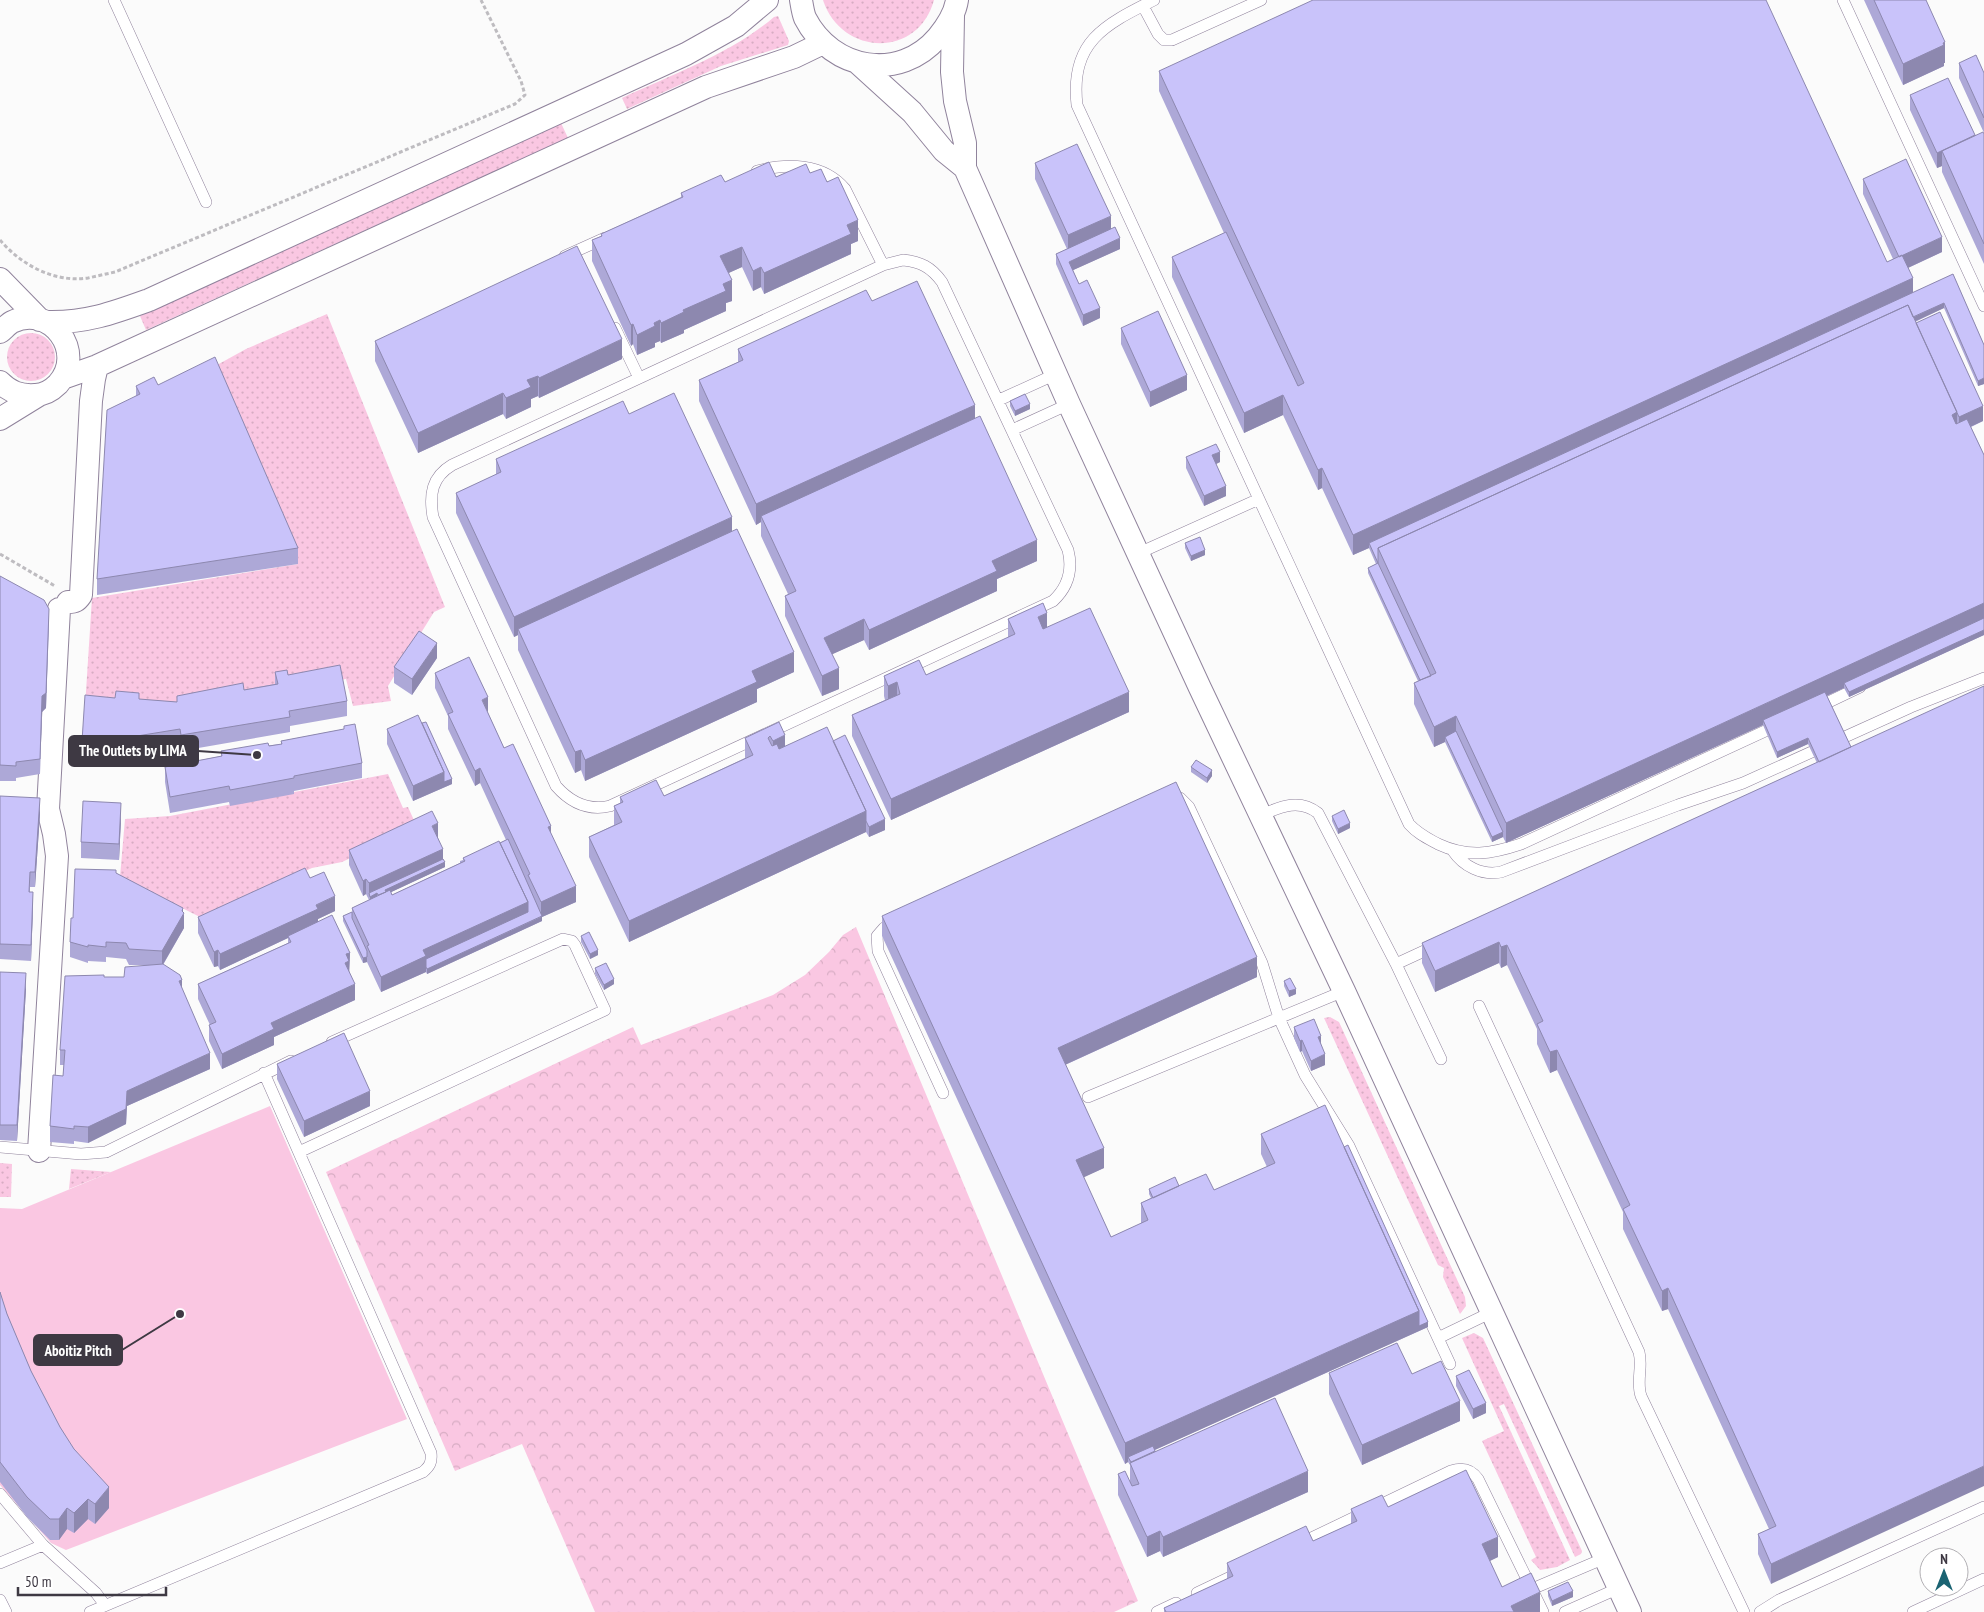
<svg xmlns="http://www.w3.org/2000/svg" width="1984" height="1612" font-family="'PT Sans Narrow',sans-serif">
<style>
.green{fill:url(#green-dots)}
.forest{fill:url(#forest-crowns)}
.pitch{fill:#fac7e2}
.lines{fill:none;stroke-linecap:round;stroke-linejoin:round}
.lane-casing{stroke:#90839c;stroke-width:12}
.street-casing{stroke:#90839c;stroke-width:24}
.path{stroke:#bebcc0;stroke-width:3;stroke-dasharray:4 2.5;stroke-linecap:butt}
.lane{stroke:#fff;stroke-width:11}
.street{stroke:#fff;stroke-width:22}
.wall{fill:#ada8d7}
.shaded-wall{fill:#8d88af}
.building{fill:#c9c3fa;stroke:#8d88af}
.leader{fill:none;stroke:#3e3943;stroke-width:2}
.callout-dot{fill:#3e3943;stroke:#fff;stroke-width:2}
.callout{fill:#3e3943;stroke:#3e3943;stroke-width:2}
.callout-label{font-size:15px;text-anchor:middle;font-weight:bold;fill:#fff}
</style>
<defs>
<pattern id="green-dots" width="8" height="8" patternUnits="userSpaceOnUse" patternTransform="scale(1.25)"><rect width="8" height="8" fill="#fac7e2"/><path d="M2 2h.1M6 6h.1" fill="none" stroke="#d7acc3" stroke-width="1.8" stroke-linecap="round"/></pattern>
<pattern id="forest-crowns" width="20" height="18" patternUnits="userSpaceOnUse" patternTransform="scale(1.25)"><rect width="20" height="18" fill="#fac7e2"/><path d="M2 6a3 3 0 1 1 6 0M12 15a3 3 0 1 1 6 0" fill="none" stroke="#d7acc3"/></pattern>
</defs>
<rect width="100%" height="100%" fill="#fbfbfb"/>
<path class="green" d="M823,0H934C918,59 841,56 823,0Z
M778,16L789,41L788,45L721,66L627,109L622,98C673,74 731,54 774,17Z
M561,123L568,138L146,330L140,316Z
M327,314L445,607L434,612L388,686L391,701L353,706L346,679L172,711L85,707L92,598L298,564V558L217,365L246,349Z
M7 357a24 24 0 1 1 48 0a24 24 0 1 1-48 0Z
M388,774L403,808L408,807L417,827L342,862L312,868L202,918L120,877L125,819L170,816Z
M1330,1017L1339,1022L1465,1297L1466,1306L1460,1314L1443,1277L1444,1268L1438,1265L1324,1018Z
M0,1163L12,1164L11,1197H0Z
M71,1169L111,1172L69,1189Z
M1474,1333L1483,1338L1582,1551L1581,1554L1575,1557L1504,1404L1499,1406L1570,1560L1557,1567L1540,1570L1531,1560L1536,1557L1482,1441L1504,1431L1462,1338Z"/>
<path class="forest" d="M856,927L1138,1601L1114,1612H595L522,1444L455,1471L326,1172L633,1027L641,1045L773,995L805,975L829,952L843,935Z"/>
<path class="pitch" d="M270,1106L407,1419L66,1550L51,1543L0,1485V1208L22,1209Z"/>
<g class="lines">
<defs>
<path id="lane" d="M114,0L206,202
M1154,0C1104,25 1070,42 1077,105L1409,824C1418,834 1427,838 1438,844C1468,858 1491,854 1521,844L1778,725
M1843,0L1984,306
M1143,6L1158,34L1164,40H1172L1261,0
M757,171C787,163 823,163 845,189L883,265
M565,256L605,238
M903,260C921,262 931,267 942,282L1068,550C1073,570 1068,587 1053,601L610,806C588,811 570,802 556,786L433,517C429,494 432,477 452,465L883,265Z
M615,328L639,378
M999,400L1056,374
M1012,430L1069,404
M1139,553L1259,499
M1816,708L1860,687
M1171,796L1180,798L1189,807L1262,963L1279,1018L1305,1075L1349,1146L1450,1364
M1261,815C1280,807 1299,798 1318,813L1396,964L1441,1059
M1453,851C1463,866 1482,876 1501,872L1678,805L1743,783L1911,707L1984,678
M895,923L884,928L877,936L878,951L943,1093
M1396,964L1435,946
M1479,1006L1639,1352C1643,1367 1636,1381 1641,1396L1744,1612
M1088,1097L1344,991
M0,1147L81,1154L106,1152L291,1061
M299,1152L605,1010L575,945L572,941L563,939L332,1042
M1438,1338L1492,1312
M0,1494L43,1545L96,1593L105,1605
M1299,1544L1451,1471C1463,1467 1471,1469 1478,1479L1543,1612
M0,1563L43,1545
M1532,1589L1605,1558
M1197,1593L1239,1573
M0,1600L6,1612
M90,1612L423,1472C430,1466 432,1462 431,1453L264,1073
M1157,1612L1176,1603
M1565,1612L1619,1588
M1760,1612L1779,1600L1984,1507
M1913,1612L1984,1579"/>
<path id="street" d="M801,0C802,6 803,13 805,18C832,71 900,82 938,37C947,26 955,14 957,0
M953,16L952,72L955,101L965,143V168L1069,404L1200,688L1344,991L1630,1612
M857,62L912,112L944,151L965,168
M0,279L40,320
M47,322C86,323 113,313 149,300L686,54L736,26L767,0
M0,332C4,329 8,324 12,322C50,303 87,352 58,384C52,390 44,395 35,395C20,396 10,392 0,382
M63,378L97,366L706,87L794,57L823,43
M0,419L39,395
M68,602C75,602 77,601 81,595L91,401L94,379L97,366
M39,1151L57,856L54,834L48,809L59,609"/>
</defs>
<use href="#lane" class="lane-casing"/>
<use href="#street" class="street-casing"/>
<path class="path" d="M0,240C21,265 55,283 88,278C97,276 106,274 115,272L515,104L525,95L521,81L481,0
M0,554L55,586"/>
<use href="#lane" class="lane"/>
<use href="#street" class="street"/>
</g>
<path class="wall" d="M1864,0H1926L1945,63H1944V66L1903,85Z
M1959,63L1984,73V133L1959,78Z
M1159,71L1887,262L1893,259L1863,194V179L1942,252L1908,268L1913,293L1953,274L1984,345V384L1978,386L1944,308L1915,322L1983,421L1971,427L1984,455V635L1849,697L1844,688L1827,696L1851,747L1771,1584L1758,1554V1534L1769,1529L1668,1309L1662,1311L1623,1229V1212L1557,1070L1550,1073L1537,1044V1029L1507,965L1501,968L1499,963L1435,992L1422,963V943L1817,763L1808,744L1777,758L1763,725L1506,843L1503,837L1492,842L1445,742L1434,747L1414,704V683L1418,681L1368,573V568L1376,564L1369,548L1353,555L1322,488L1318,490L1283,415L1244,433L1172,277V257L1224,233L1159,91Z
M1910,95L1975,136L1984,134V264L1942,172V166L1937,168L1910,110Z
M1035,163L1111,229L1120,249L1073,270L1079,284L1100,318L1083,326L1056,264V254L1067,249L1035,179Z
M810,173L827,182L858,241L851,244V254L764,294L761,287L753,291L742,267L728,273L732,301L726,303V311L684,330V333L661,343L660,341L655,343V347L637,355L633,344L631,346L592,261V240L601,236V234L681,197V193L725,182Z
M872,301L975,418L1037,561L997,579V591L869,650L864,640L832,654L839,689L822,696L785,616V596L788,594L761,536V522L756,525L699,401V380L738,362V349Z
M1121,328L1187,390L1150,407L1121,344Z
M375,341L622,359L539,398L538,396L531,399V407L506,419L503,414L418,453L375,361Z
M158,385L298,548V564L97,595V579L136,395V386Z
M1010,401L1030,409L1015,416L1010,406Z
M629,414L732,532L794,672L757,689V702L585,781L581,770L575,773L518,650V635L514,637L456,513V493L496,475V459Z
M1186,457L1220,462L1216,464L1226,496L1204,506L1186,468Z
M1185,543L1205,555L1191,561L1185,548Z
M0,576L49,624L46,708L42,712L40,774L16,778V781H0Z
M1008,619L1047,627L1129,712L891,820L852,736V715L885,700L884,696V676L926,675L1008,638Z
M437,658L412,695L394,683V667Z
M275,672L288,675L347,701V716L290,726V732L181,751L180,744L137,751L136,760L82,756V741L115,698L177,702L275,684Z
M435,673L488,713L504,748L551,834L576,902L542,917V921L427,974L426,972L381,992L367,962L363,963L343,921V916L352,912V908L369,900L366,894L363,896L349,865V850L438,838L445,867L391,892L392,895L460,863V861L463,860V858L506,840L480,783L475,786L448,729V716L435,688Z
M779,722L785,746L833,741L885,830L869,837L866,832L629,942L589,857V837L614,825V806L620,803V797L664,796L745,758V738Z
M344,726L362,763V778L294,791V794L230,806L229,802L170,813L165,782V767L221,756V751L281,744V741L344,729Z
M387,729L452,784L413,801L387,744Z
M1191,767L1212,776L1207,783L1191,772Z
M0,796L40,814L35,887H30V892L33,907L31,961L0,959Z
M1332,816L1350,828L1338,834L1332,821Z
M121,819L119,860L81,858V842Z
M116,873L183,912L184,928L163,965L182,989L210,1069L127,1106L126,1124L88,1143L74,1141V1144L50,1142V1126L63,1076L64,1065H60V1050L104,977H124L145,965H129L126,959L106,957V962L88,961V963L70,957V942L73,918Z
M310,878L335,911L318,919V922L350,953L349,972L355,1000L274,1037V1045L222,1069L209,1041V1025H210L198,999V984L288,943V938L220,970L218,966L214,967L198,933V917Z
M882,916L1257,977L1065,1065L1104,1168L1083,1177L1111,1237L1141,1224V1203L1151,1198L1149,1194V1189L1179,1186L1214,1190L1267,1167L1261,1154V1134L1344,1147L1428,1327L1155,1450V1451L1308,1492L1163,1557L1160,1551L1147,1557L1118,1495V1474L1130,1482V1465L1128,1462L1125,1464L882,936Z
M581,936L598,955L590,959L581,942Z
M595,968L614,984L604,990L595,974Z
M0,972L26,989L17,1141L0,1140Z
M1284,981L1296,994L1289,997L1284,986Z
M1294,1027L1321,1045L1325,1065L1311,1071L1302,1051L1300,1052L1294,1038Z
M277,1064L370,1106L304,1137L277,1079Z
M0,1292L7,1314L31,1371L60,1427L109,1508L95,1524L88,1519L74,1533L67,1529L59,1540H50L27,1517L0,1482Z
M1329,1373L1412,1374L1460,1421L1362,1465L1329,1394Z
M1456,1376L1486,1413L1473,1419L1456,1386Z
M1388,1507L1498,1557L1489,1561L1502,1587L1540,1612H1164V1608L1227,1579V1563L1313,1541L1351,1524V1509Z
M1548,1591L1573,1597L1552,1606L1548,1596Z"/>
<path class="shaded-wall" d="M1945,42V63H1944V66L1903,85V64Z
M1975,135V151H1942V166L1937,168V153Z
M1111,216V231L1068,251V235Z
M858,220V241L851,244V254L764,294V273L847,225Z
M1942,237V252L1899,272V257Z
M1120,238V249L1069,272V262Z
M742,247V267L720,277V256Z
M761,267V287L753,291V271Z
M1913,278V298L1369,543V548L1353,555V535Z
M732,280V301L726,303V311L684,330V333L661,343V323L723,284Z
M1944,303V308L1386,565Z
M1100,308V318L1083,326V315Z
M660,320V341L655,343V347L637,355V335L654,323Z
M633,324V344L631,346V325Z
M622,339V359L539,398V378Z
M1187,375V390L1150,407V392Z
M538,376V396L531,399V407L506,419V398L527,380Z
M1984,378V384L1978,386V381Z
M503,393V414L418,453V433Z
M1283,395V415L1244,433V413Z
M1030,404V409L1015,416V411Z
M975,405V425L761,516V522L756,525V504Z
M1983,406V421L1959,432V417Z
M1957,412V432L1952,415Z
M1220,452V462L1212,466V455Z
M1322,468V488L1318,490V470Z
M1226,486V496L1204,506V496Z
M732,517V537L518,629V635L514,637V617Z
M1037,540V561L997,579V591L869,650V630L992,561Z
M1205,550V555L1191,561V556Z
M1984,603V624L1844,683V688L1764,724L1763,720V725L1506,843V823Z
M49,609L46,708L42,712L40,774L42,696Z
M1047,613V634L1038,638V617Z
M864,619V640L824,658V638Z
M1984,630V635L1849,697V692Z
M437,643V658L412,695V679Z
M794,652V672L757,689V702L585,781V760L752,671Z
M839,668V689L822,696V676Z
M897,682V703L888,707V686Z
M1129,692V712L891,820V799Z
M488,697V713L482,700Z
M1456,716V736L1445,737V742L1434,747V727Z
M785,735V755L773,761V741Z
M1808,738V744L1777,758V752Z
M581,750V770L575,773V752Z
M480,768V783L475,786V771Z
M1212,770V776L1207,783V778Z
M444,772L452,779V784L413,801V786Z
M40,798V814L35,887V872Z
M121,803V819L119,860V844Z
M866,811V832L629,942V921Z
M885,819V830L869,837V827Z
M438,823V839L432,826Z
M1350,823V828L1338,834V829Z
M551,826V841L548,827Z
M1503,832V837L1492,842V837Z
M443,849V863L445,862V867L385,895V891L377,894V899L370,902V897L369,893V883Z
M366,879V894L363,896V881Z
M576,886V902L542,917V921L427,974V969L541,917V902Z
M33,892V907L31,961V945Z
M335,896V911L318,919V924L288,936V938L220,970V954Z
M528,902V917L426,964V972L381,992V977L423,950Z
M183,908V915L184,913V928L162,966V951Z
M1499,942V963L1435,992V971Z
M1507,945V965L1501,968V947Z
M218,950V966L214,967V952Z
M598,950V955L590,959V954Z
M350,953L349,977L345,963L346,954Z
M367,957V962L363,963V958Z
M1257,957V977L1058,1068V1048Z
M26,973V989L17,1141V1125Z
M614,979V984L604,990V985Z
M182,980V996L179,981Z
M355,984V1000L274,1037V1045L222,1069V1054L271,1023Z
M1296,989V994L1289,997V991Z
M1321,1036V1046L1318,1037Z
M1302,1040V1051L1300,1052V1041Z
M1557,1050V1070L1550,1073V1052Z
M210,1053V1069L127,1106L126,1124L88,1143V1127L127,1091Z
M1325,1054V1065L1311,1071V1061Z
M370,1091V1106L304,1137V1121Z
M1104,1148V1168L1076,1181V1160Z
M1668,1288V1309L1662,1311V1291Z
M1419,1311L1428,1322V1327L1130,1461L1128,1457V1462L1125,1464V1443Z
M1460,1401V1421L1362,1465V1445Z
M1486,1403V1413L1473,1419V1409Z
M1984,1466V1486L1771,1584V1564Z
M1308,1471V1492L1163,1557V1537Z
M109,1487V1508L95,1524V1504Z
M88,1499V1519L74,1533V1513Z
M67,1508V1529L59,1540V1519Z
M1160,1531V1551L1147,1557V1537Z
M1498,1537V1557L1482,1565V1544Z
M1573,1591V1597L1552,1606V1601Z
M1540,1592V1612H1511V1606Z"/>
<path class="building" d="M1313,0H1766L1887,262L1902,255L1913,278L1353,535L1322,468L1318,470L1283,395L1244,413L1172,257L1226,232L1298,386L1304,383L1159,71Z
M1874,0H1926L1945,42L1943,43L1944,45L1903,64Z
M1976,55L1984,73V118L1959,63Z
M1948,78L1975,135L1937,153L1910,95Z
M1983,132L1984,134V244L1942,151Z
M1077,144L1111,216L1068,235L1035,163Z
M1906,159L1942,237L1899,257L1863,179Z
M769,162L776,177L806,164L810,173L821,169L827,182L838,177L858,220L847,225L851,234L764,273L761,267L753,271L742,247L720,256L732,280L723,284L726,291L683,310L684,312L661,323L660,320L654,323L655,326L637,335L633,324L631,325L592,240L602,236L601,234L683,197L681,193L721,175L725,182Z
M1115,227L1120,238L1069,262L1079,284L1087,280L1100,308L1083,315L1056,254Z
M577,246L622,339L539,378L538,376L527,380L531,387L506,398L503,393L418,433L375,341Z
M1953,274L1984,345V378L1978,381L1944,303L1913,317L1908,305L1378,548V563L1369,543Z
M917,281L975,405L756,504L699,380L743,360L738,349L866,290L872,301Z
M1908,305L1957,412L1952,415L1956,424L1967,419L1984,455V603L1506,823L1456,716L1434,727L1414,683L1436,673L1378,548Z
M1158,311L1187,375L1150,392L1121,328Z
M1940,312L1983,406L1959,417L1916,323Z
M215,357L298,548L97,579L107,410L140,394L136,386L154,377L158,385Z
M674,393L732,517L514,617L456,493L501,472L496,459L623,401L629,414Z
M1025,394L1030,404L1015,411L1010,401Z
M980,416L1037,540L992,561L997,571L869,630L864,619L824,638L839,668L822,676L785,596L796,591L761,516Z
M1216,444L1220,452L1212,455L1226,486L1204,496L1186,457Z
M737,529L794,652L752,671L757,682L585,760L581,750L575,752L518,629Z
M1200,537L1205,550L1191,556L1185,543Z
M1378,563L1431,676L1420,680L1368,568Z
M0,576L44,600L49,609L46,693L42,696L40,759L16,762V766L0,765Z
M1043,603L1047,613L1038,617L1043,629L1090,608L1129,692L891,799L852,715L900,694L897,682L888,686L884,676L919,660L926,675L1015,634L1008,619Z
M1984,618V630L1849,692L1844,683Z
M419,631L437,643L412,679L394,667Z
M469,657L488,697L482,700L504,748L513,744L551,826L548,827L576,886L541,902L528,875L530,874L480,768L475,771L448,714L453,712L435,673Z
M340,665L347,701L289,711L290,717L181,735L180,729L137,736L136,745L82,741L85,695L115,698L116,691L139,693V699L177,702V696L243,683L244,690L278,684L275,672L287,670L288,675Z
M1984,686V1466L1771,1564L1758,1534L1776,1526L1668,1288L1662,1291L1623,1209L1630,1205L1557,1050L1550,1052L1537,1024L1543,1021L1507,945L1501,947L1499,942L1435,971L1422,943Z
M1825,692L1851,747L1819,762L1808,738L1777,752L1763,720Z
M418,715L444,772L413,786L387,729Z
M426,722L452,779L444,782V772L422,723Z
M779,722L785,735L773,741L770,736L768,738L772,746L777,744L779,749L827,727L866,811L629,921L589,837L622,822L614,806L623,802L620,797L656,780L664,796L753,755L745,738Z
M355,724L362,763L294,776V778L230,790L229,786L170,797L165,767L222,756L221,751L268,743L269,746L282,744L281,741L344,729V726Z
M1456,731L1503,832L1492,837L1445,737Z
M845,735L885,819L869,827L866,821V811L833,741Z
M1196,760L1212,770L1207,778L1191,767Z
M1176,782L1257,957L1058,1048L1104,1148L1076,1160L1111,1237L1148,1220L1141,1203L1185,1183L1206,1174L1214,1190L1275,1163L1261,1134L1325,1105L1419,1311L1125,1443L882,916Z
M0,796L40,798L35,872H30L29,892H33L31,945L0,944Z
M83,801L121,803L119,844L81,842Z
M1344,810L1350,823L1338,829L1332,816Z
M432,811L438,823L432,826L443,849L369,883L366,879L363,881L349,850Z
M508,839L542,916L427,969L426,967V959L528,912V902L500,843Z
M499,841L528,902L423,950L426,956L381,977L367,946L369,945L352,908L390,890L392,895L465,861L463,858Z
M443,859L445,862L385,890L386,892L378,895L377,893L370,897L369,893Z
M305,868L310,878L324,872L335,896L316,905L318,909L220,954L218,950L214,952L198,917Z
M75,869L116,870V873L183,908L182,911L184,913L162,951L129,949L126,943L106,942V947L88,945V947L70,942L71,918H73Z
M352,912V918L367,951V957L363,958L343,916Z
M332,915L350,953L346,954L349,961L345,963L355,984L271,1023L274,1029L222,1054L209,1025L216,1022L198,984L291,942L288,936Z
M589,932L598,950L590,954L581,936Z
M606,963L614,979L604,985L595,968Z
M163,964L180,975L182,980L179,981L210,1053L127,1091L126,1109L88,1127L74,1126V1129L50,1126L53,1075L63,1076L65,1050H60L65,976L104,975V977H124L125,967Z
M0,972L26,973L17,1125H0Z
M1290,978L1296,989L1289,991L1284,981Z
M1314,1019L1321,1036L1318,1037L1325,1054L1311,1061L1302,1040L1300,1041L1294,1027Z
M344,1033L370,1091L304,1121L277,1064Z
M1348,1145L1428,1322L1419,1326V1311L1344,1147Z
M1175,1177L1179,1186L1153,1198L1149,1189Z
M0,1292L7,1314L31,1371L60,1427L74,1449L109,1487L95,1504L88,1499L74,1513L67,1508L59,1519H50L27,1497L0,1462Z
M1397,1343L1412,1374L1441,1361L1460,1401L1362,1445L1329,1373Z
M1469,1370L1486,1403L1473,1409L1456,1376Z
M1275,1398L1308,1471L1163,1537L1160,1531L1147,1537L1118,1474L1125,1471L1132,1486L1139,1484L1130,1463Z
M1153,1446L1155,1451L1131,1462L1128,1457Z
M1466,1470L1498,1537L1482,1544L1502,1587L1531,1573L1540,1592L1511,1606L1514,1612H1166L1164,1608L1233,1576L1227,1563L1306,1526L1313,1541L1357,1521L1351,1509L1382,1495L1388,1507Z
M1568,1582L1573,1591L1552,1601L1548,1591Z"/>
<path class="leader" d="M257 755L198 751M180 1314L122 1350"/>
<g class="callout-dot">
<circle cx="257" cy="755" r="5"/>
<circle cx="180" cy="1314" r="5"/>
</g>
<g class="callout">
<rect x="69" y="736" width="129" height="30" rx="5"/>
<rect x="34" y="1335" width="88" height="30" rx="5"/>
</g>
<g class="callout-label">
<text x="133" y="756">The Outlets by LIMA</text>
<text x="78" y="1356">Aboitiz Pitch</text>
</g>
<g transform="translate(1944 1572)"><circle r="24" fill="#ffffff" stroke="#b2b0b4"/>
<path d="M0-4L9 19L0 12L-9 19Z" fill="#1b6372"/>
<text y="-8" font-size="14" font-weight="bold" text-anchor="middle" fill="#3e3943">N</text>
</g>
<path d="M18 1587v8h148v-8" fill="none" stroke="#3e3943" stroke-width="2.5"/>
<text x="25" y="1587" font-size="15" fill="#3e3943" stroke="#ffffff" stroke-width="4" paint-order="stroke">50 m</text>
</svg>
